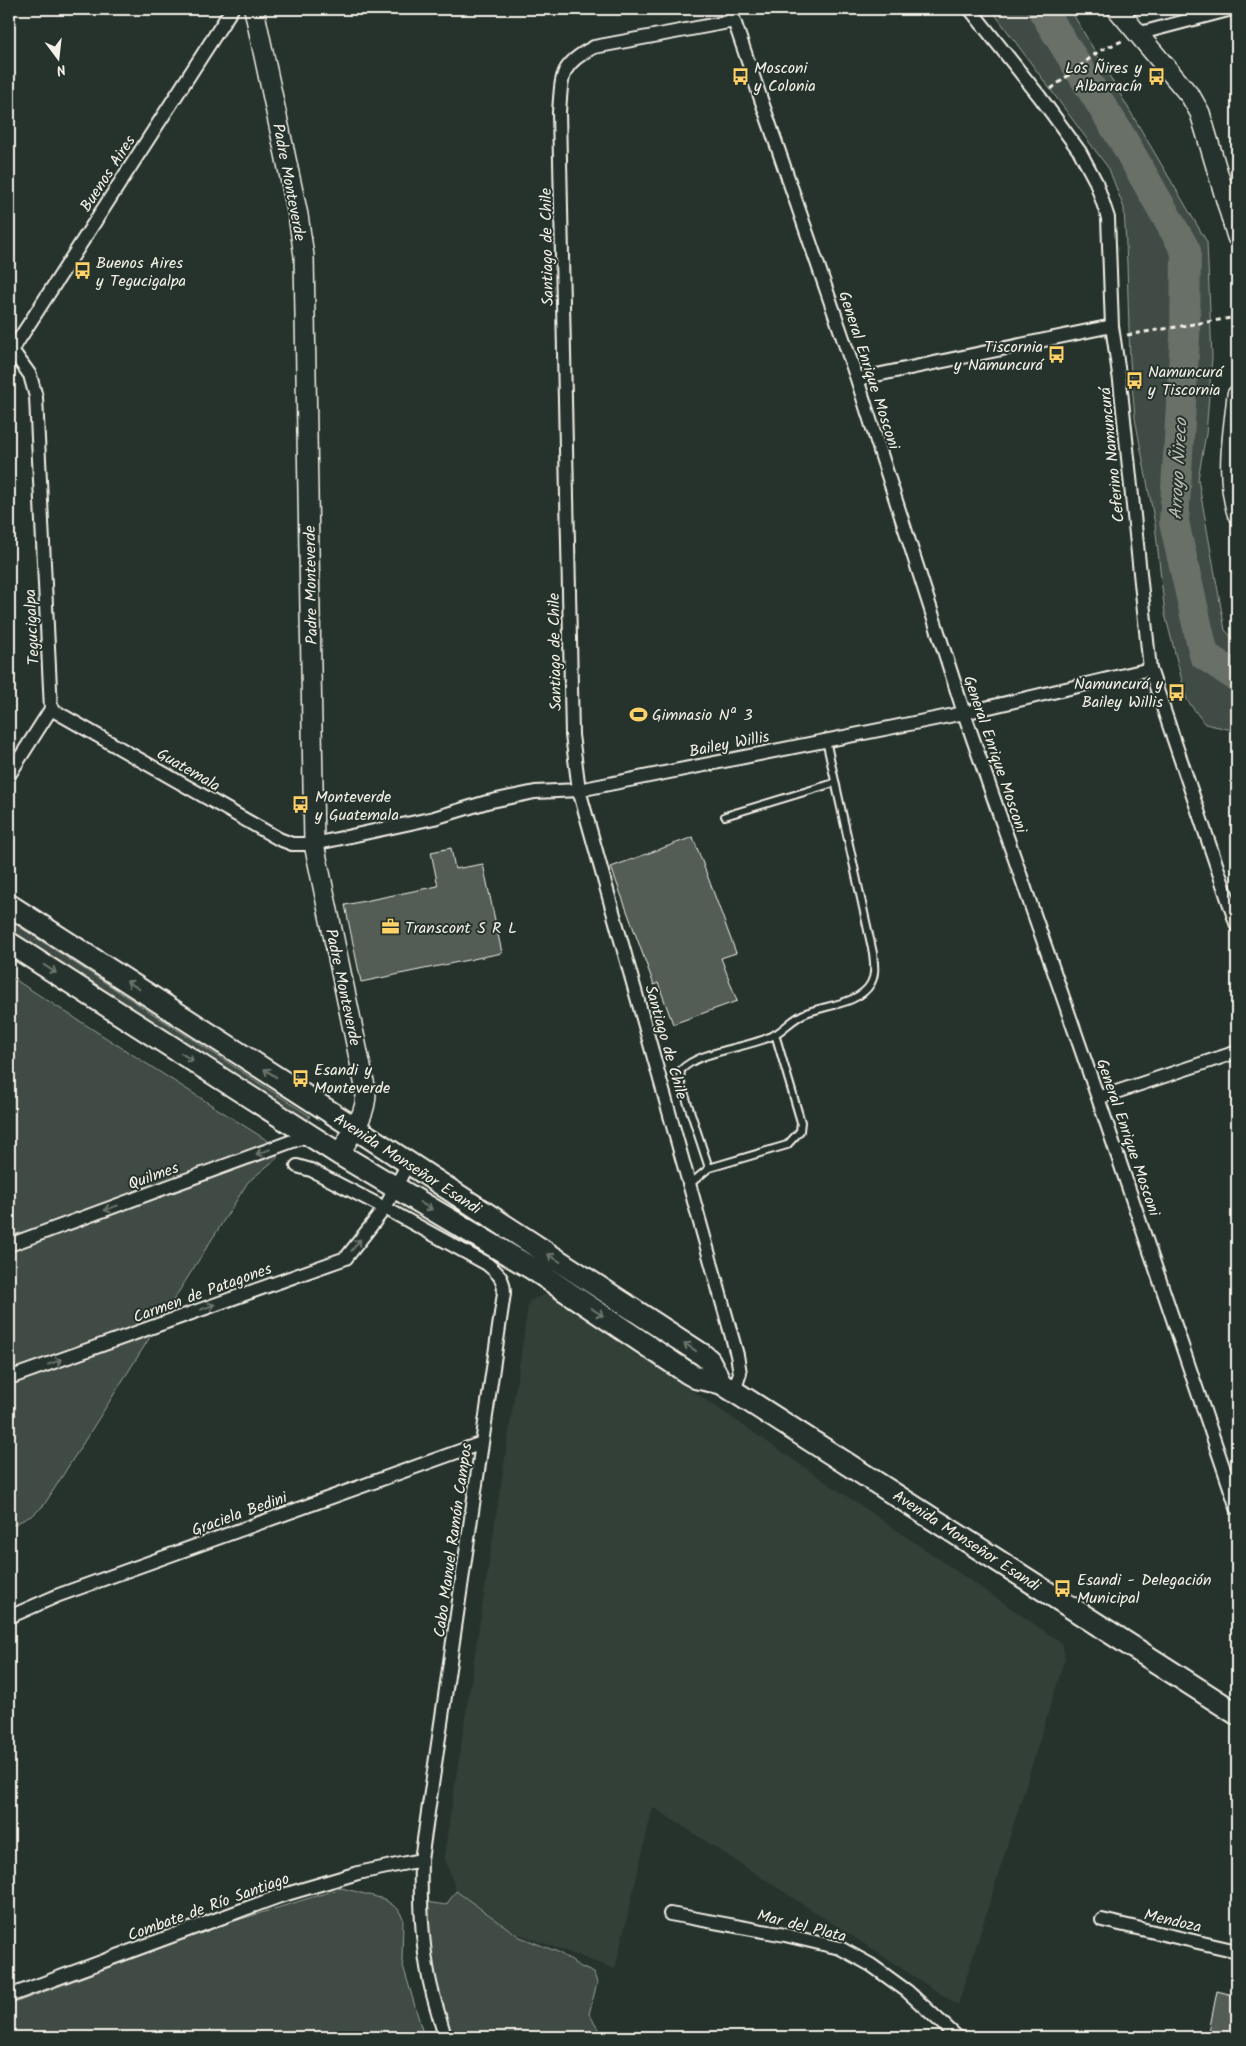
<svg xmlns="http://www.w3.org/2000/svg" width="1246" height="2046" font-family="Kalam,sans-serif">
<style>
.built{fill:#333f39}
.green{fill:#414b45;stroke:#9a9e96}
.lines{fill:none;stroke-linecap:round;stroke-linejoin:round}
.river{stroke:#676f68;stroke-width:30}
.building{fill:#525c55;stroke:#f4f1e8}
.lane-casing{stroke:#f4f1e8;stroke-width:10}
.street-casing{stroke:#f4f1e8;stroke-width:16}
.secondary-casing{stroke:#f4f1e8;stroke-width:22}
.primary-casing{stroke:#f4f1e8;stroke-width:25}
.path{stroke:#f4f1e8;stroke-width:3;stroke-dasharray:5 4;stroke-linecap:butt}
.lane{stroke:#26332d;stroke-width:6}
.street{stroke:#26332d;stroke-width:12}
.secondary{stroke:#26332d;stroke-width:19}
.primary{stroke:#26332d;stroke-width:21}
.oneway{stroke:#6e766e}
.labels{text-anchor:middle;stroke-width:4;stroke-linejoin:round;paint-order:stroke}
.poi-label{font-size:16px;fill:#f4f1e8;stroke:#26332d;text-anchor:start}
.street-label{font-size:16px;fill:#f4f1e8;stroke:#26332d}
.water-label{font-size:18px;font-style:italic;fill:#bcbdb5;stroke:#26332d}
</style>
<rect width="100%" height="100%" fill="#26332d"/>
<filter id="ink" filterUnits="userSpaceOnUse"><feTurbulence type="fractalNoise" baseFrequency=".02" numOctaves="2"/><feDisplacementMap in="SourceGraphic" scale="10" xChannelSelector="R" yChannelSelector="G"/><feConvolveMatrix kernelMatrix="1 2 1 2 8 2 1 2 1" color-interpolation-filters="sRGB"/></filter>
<g filter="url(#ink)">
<path class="built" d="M549,1293L1062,1643L1065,1658L958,2005L653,1807L615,1969L513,1932L456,1891L444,1856L529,1301Z"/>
<path class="green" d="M991,9H1070L1207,242L1212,357L1206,434L1198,479L1225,630L1237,643V731L1205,724L1187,700L1165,614L1155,524L1135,418L1130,361L1127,264L1124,208L1109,169Z
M9,920L310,1116L304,1124L9,932Z
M9,976L279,1148L277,1158L248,1182L44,1505L33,1515L9,1527Z
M453,1203L694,1360L691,1364L450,1208Z
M342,1888L384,1899L398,1909L403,1918L402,1962L424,2037H9V2005L225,1924Z
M456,1891L520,1937L558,1952L579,1966L594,1973L597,1983L589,2014L604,2037H449L431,1970L426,1902L446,1905Z"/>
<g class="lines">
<path class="river" d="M1042,9L1123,140L1186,251L1185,337L1174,522L1204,655L1237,677"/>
</g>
<path class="building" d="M693,837L736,953L721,958L737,1001L673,1024L658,983L654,985L611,867Z
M451,848L455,869L483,864L502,953L361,982L345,905L438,886L431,852Z
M1217,1991L1237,1996V2037H1208Z"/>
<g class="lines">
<defs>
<path id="lane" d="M725,816L834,783
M709,1168L680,1080L681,1070C700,1050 750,1048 774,1035C786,1028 793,1018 806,1013C826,1005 860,1004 871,983C876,974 874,963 873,953L826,740
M690,1184L709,1168L787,1145L800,1131L801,1122L775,1034"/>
<path id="street" d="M730,9L857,379L964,713L1098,1098L1237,1508
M970,9L1040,97L1080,152L1096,182L1108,218L1112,326L1120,381L1150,669L1237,926
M734,21L594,47C559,65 562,76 559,112L572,735L579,790L737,1355L740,1373L734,1391
M1137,34L1232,9
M9,355L232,9
M857,379L1112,326
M51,709L279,839L292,844H314L434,818L487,802L535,792L579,790L964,713L1150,669
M9,775L51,709L36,397L30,375L12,350
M1098,1098L1237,1052
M297,1166L311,1170L385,1208L487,1264C498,1273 504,1278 504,1293L421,1860C420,1900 421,1938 429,1978C433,1998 440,2018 445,2037
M9,1245L309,1135
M9,1378L346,1258L385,1208L408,1163
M9,1617L59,1595L482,1443
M670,1914L785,1935L840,1948L871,1965L907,1991L957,2037
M1102,1920L1237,1951
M9,1996L280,1896L358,1873L421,1860"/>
<path id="secondary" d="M254,9L298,215L304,256L314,844L366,1091C367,1115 351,1134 339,1154
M1117,9L1191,97L1200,113L1237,237
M1237,395C1233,436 1225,472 1237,513"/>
<path id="primary" d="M9,905L355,1128L703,1355L709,1360L721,1383
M9,943L339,1154L533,1269L688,1373L697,1378L721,1383L1237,1714"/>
</defs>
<use href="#lane" class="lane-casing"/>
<use href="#street" class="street-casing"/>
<use href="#secondary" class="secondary-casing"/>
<use href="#primary" class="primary-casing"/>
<path class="path" d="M1051,89L1099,51L1122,41
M1127,335L1237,317"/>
<use href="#lane" class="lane"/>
<use href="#street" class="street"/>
<use href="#secondary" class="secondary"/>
<use href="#primary" class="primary"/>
</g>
<defs><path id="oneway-shaft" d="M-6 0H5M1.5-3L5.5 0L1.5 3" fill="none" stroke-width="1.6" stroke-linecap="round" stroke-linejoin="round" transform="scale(1.25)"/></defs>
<g class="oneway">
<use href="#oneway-shaft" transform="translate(50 969) rotate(33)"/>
<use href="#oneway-shaft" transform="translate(133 985) rotate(-147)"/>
<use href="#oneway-shaft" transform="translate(187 1057) rotate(33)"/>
<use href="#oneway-shaft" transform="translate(270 1073) rotate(-147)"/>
<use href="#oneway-shaft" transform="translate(263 1152) rotate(160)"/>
<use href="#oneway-shaft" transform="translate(426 1206) rotate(31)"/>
<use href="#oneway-shaft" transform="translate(111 1208) rotate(160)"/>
<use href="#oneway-shaft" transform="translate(356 1245) rotate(-52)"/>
<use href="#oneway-shaft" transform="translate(554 1258) rotate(-148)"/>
<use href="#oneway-shaft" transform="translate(208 1307) rotate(-20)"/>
<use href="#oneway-shaft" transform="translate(597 1312) rotate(34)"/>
<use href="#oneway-shaft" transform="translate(690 1347) rotate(-146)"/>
<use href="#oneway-shaft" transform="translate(55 1362) rotate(-20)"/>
</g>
</g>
<defs>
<symbol id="bus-bare" viewBox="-9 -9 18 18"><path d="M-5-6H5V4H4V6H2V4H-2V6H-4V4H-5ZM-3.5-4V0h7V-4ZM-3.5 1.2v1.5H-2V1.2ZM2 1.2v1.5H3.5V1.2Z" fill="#ffd166" stroke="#26332d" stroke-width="2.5" paint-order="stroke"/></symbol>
<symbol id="stadium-bare" viewBox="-9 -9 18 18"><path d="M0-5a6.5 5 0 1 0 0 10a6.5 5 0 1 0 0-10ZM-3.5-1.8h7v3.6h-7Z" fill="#ffd166" stroke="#26332d" stroke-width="2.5" paint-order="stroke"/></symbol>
<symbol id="office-bare" viewBox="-9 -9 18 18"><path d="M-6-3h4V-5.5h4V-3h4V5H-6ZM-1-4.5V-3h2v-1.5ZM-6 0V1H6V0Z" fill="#ffd166" stroke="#26332d" stroke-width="2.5" paint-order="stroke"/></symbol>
</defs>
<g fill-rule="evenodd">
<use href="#bus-bare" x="728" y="64" width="25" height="25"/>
<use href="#bus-bare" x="1144" y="64" width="25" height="25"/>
<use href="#bus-bare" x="70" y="258" width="25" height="25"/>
<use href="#bus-bare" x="1044" y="342" width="25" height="25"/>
<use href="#bus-bare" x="1122" y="368" width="25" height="25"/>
<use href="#bus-bare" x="1164" y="680" width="25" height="25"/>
<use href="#stadium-bare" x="626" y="702" width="25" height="25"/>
<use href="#bus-bare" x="288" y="792" width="25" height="25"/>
<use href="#office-bare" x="378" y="914" width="25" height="25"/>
<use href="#bus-bare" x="288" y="1066" width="25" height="25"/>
<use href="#bus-bare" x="1050" y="1576" width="25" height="25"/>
</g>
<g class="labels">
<g class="poi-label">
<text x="754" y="73">Mosconi<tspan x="754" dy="18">y Colonia</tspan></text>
<text x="1142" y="73" text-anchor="end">Los Ñires y<tspan x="1142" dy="18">Albarracín</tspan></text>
<text x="96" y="268">Buenos Aires<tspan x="96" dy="18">y Tegucigalpa</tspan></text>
<text x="1043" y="352" text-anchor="end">Tiscornia<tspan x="1043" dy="18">y Namuncurá</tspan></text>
<text x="1148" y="377">Namuncurá<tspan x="1148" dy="18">y Tiscornia</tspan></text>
<text x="1163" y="689" text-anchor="end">Namuncurá y<tspan x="1163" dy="18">Bailey Willis</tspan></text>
<text x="652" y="720">Gimnasio Nª 3</text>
<text x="315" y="802">Monteverde<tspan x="315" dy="18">y Guatemala</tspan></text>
<text x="405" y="933">Transcont S R L</text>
<text x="314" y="1075">Esandi y<tspan x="314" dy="18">Monteverde</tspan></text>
<text x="1077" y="1585">Esandi - Delegación<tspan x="1077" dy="18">Municipal</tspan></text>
</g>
<g class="street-label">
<text transform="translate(107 173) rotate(-57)" y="6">Buenos Aires</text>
<text transform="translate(290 182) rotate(79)" y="6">Padre Monteverde</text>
<text transform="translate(546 247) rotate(-91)" y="6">Santiago de Chile</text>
<text transform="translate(870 370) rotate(72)" y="6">General Enrique Mosconi</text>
<text transform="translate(1111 455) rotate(-96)" y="6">Ceferino Namuncurá</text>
<text transform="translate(310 585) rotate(-91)" y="6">Padre Monteverde</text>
<text transform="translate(31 627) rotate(-93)" y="6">Tegucigalpa</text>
<text transform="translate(554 652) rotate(-91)" y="6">Santiago de Chile</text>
<text transform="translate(729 743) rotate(-11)" y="6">Bailey Willis</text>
<text transform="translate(996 754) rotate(71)" y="6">General Enrique Mosconi</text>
<text transform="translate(189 769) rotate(30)" y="6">Guatemala</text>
<text transform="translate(344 987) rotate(78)" y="6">Padre Monteverde</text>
<text transform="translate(667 1042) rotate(74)" y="6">Santiago de Chile</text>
<text transform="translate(1129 1137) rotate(71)" y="6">General Enrique Mosconi</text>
<text transform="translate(408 1163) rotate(33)" y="6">Avenida Monseñor Esandi</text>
<text transform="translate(153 1175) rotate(-20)" y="6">Quilmes</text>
<text transform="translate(202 1292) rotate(-20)" y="6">Carmen de Patagones</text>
<text transform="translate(239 1513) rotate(-20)" y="6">Graciela Bedini</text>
<text transform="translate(452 1540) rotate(-82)" y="6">Cabo Manuel Ramón Campos</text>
<text transform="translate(967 1540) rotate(33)" y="6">Avenida Monseñor Esandi</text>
<text transform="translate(208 1906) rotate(-20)" y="6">Combate de Río Santiago</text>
<text transform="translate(1173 1920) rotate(13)" y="6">Mendoza</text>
<text transform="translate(802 1925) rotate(14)" y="6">Mar del Plata</text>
</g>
<g class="water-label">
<text transform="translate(1178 469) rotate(-87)" y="6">Arroyo Ñireco</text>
</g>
</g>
<rect width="1246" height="2046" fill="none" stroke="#26332d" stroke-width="30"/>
<rect x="15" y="15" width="1216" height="2016" fill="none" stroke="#f4f1e8" stroke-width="2" filter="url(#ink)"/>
<g transform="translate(58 58) rotate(165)" stroke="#26332d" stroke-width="4" paint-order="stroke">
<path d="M0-4L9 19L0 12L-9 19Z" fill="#f4f1e8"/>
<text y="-8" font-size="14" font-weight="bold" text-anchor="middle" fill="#f4f1e8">N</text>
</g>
</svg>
